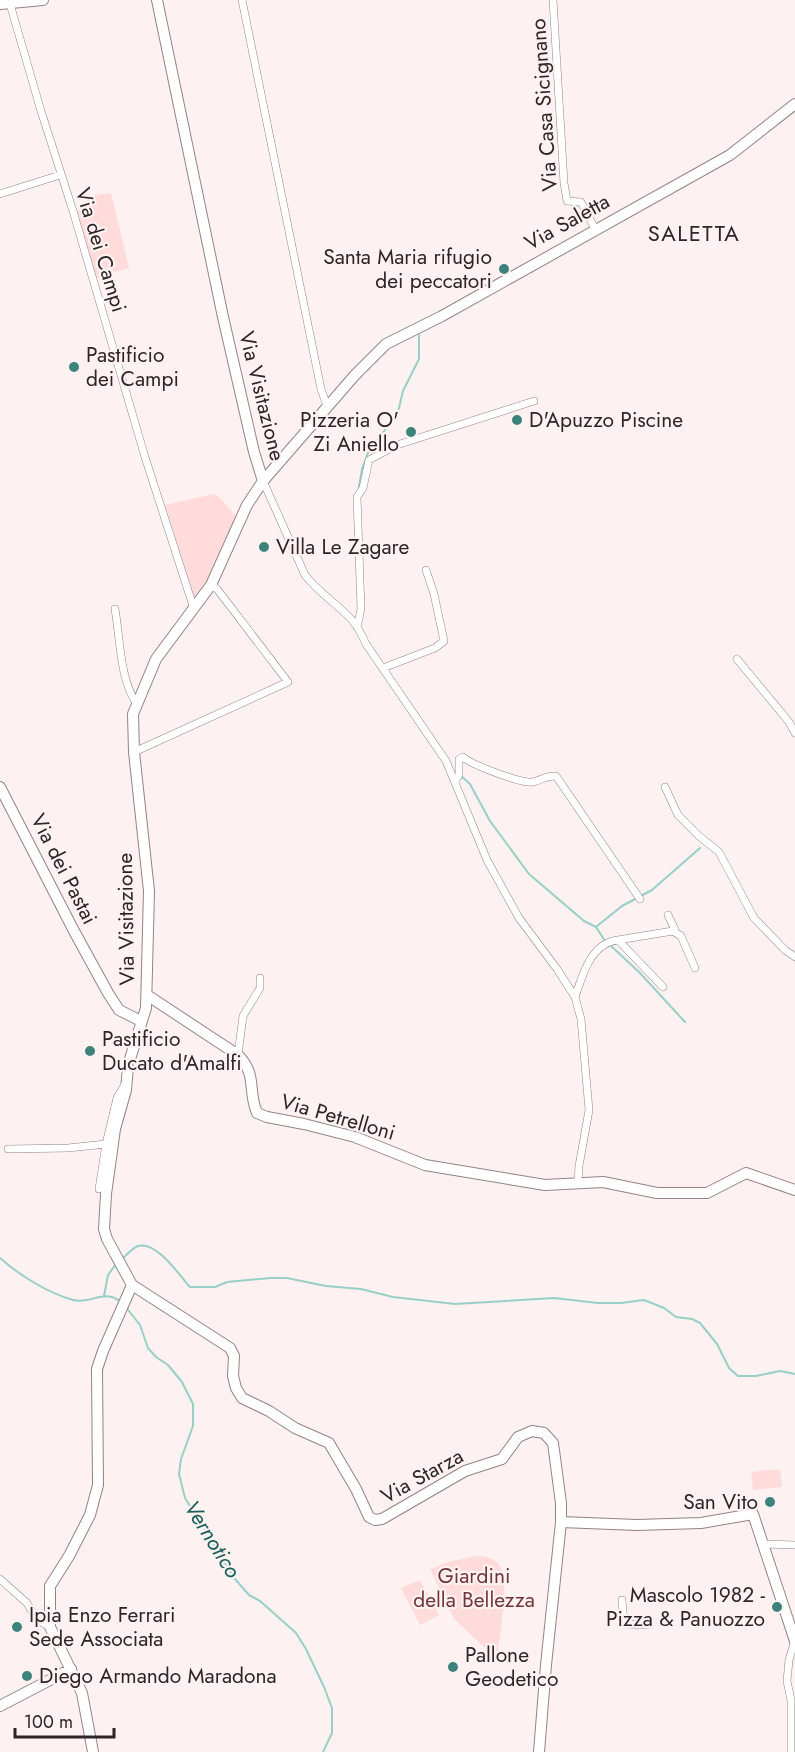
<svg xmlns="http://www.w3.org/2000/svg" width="795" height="1752" font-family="Jost,sans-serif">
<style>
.green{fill:#ffdbdc}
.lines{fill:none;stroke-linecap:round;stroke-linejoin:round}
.stream{stroke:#99cfc7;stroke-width:2}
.street-casing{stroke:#958384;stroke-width:8}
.secondary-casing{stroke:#958384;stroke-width:12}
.street{stroke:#fff;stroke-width:7}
.secondary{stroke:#fff;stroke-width:10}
.poi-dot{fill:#3d837b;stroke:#fdf1f1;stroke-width:2}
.labels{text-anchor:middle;stroke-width:4.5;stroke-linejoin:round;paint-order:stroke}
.street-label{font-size:21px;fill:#2d2526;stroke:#fdf1f1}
.poi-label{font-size:21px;fill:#2d2526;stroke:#fdf1f1;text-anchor:start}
.park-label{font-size:21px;fill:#71343a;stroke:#fdf1f1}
.neighbourhood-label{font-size:22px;letter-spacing:1.5px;fill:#2d2526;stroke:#fdf1f1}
.water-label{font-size:22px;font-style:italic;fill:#175f58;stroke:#fdf1f1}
</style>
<rect width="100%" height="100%" fill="#fdf1f1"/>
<path class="green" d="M111,193L129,268L95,278L75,211L88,208V205L96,203L95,195Z
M214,494C225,500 228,509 237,517L220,563L195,602L165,505Z
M780,1469L782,1487L753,1490L751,1472Z
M476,1556C485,1556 495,1557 500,1566C510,1580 499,1640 497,1659L454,1619L430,1569L448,1562Z
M420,1580L439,1615L420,1625L401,1588Z"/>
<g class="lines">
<path class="stream" d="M359,487L362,469L368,453L398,412L403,391L419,359V335
M461,776L470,784L490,821L529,874L584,921L596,927L605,941
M596,927L622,906L652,890L700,848
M610,945L639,972L685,1022
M0,1258C19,1275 48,1293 73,1300C90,1305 104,1288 121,1302
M123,1258C128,1254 132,1248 138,1246C157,1241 179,1275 190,1287H215L227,1282L271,1278H287L326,1286L361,1289L393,1297L455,1304L554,1298L598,1303H621L644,1300L664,1308L676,1317L692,1319L700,1323L717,1344L729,1368L738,1376H756L780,1371L795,1374
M104,1296L108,1275L116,1264
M125,1306L140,1325L148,1348L156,1357L168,1365L182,1382L193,1404V1426L181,1459L179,1474L185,1498L235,1579L249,1595L260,1601L296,1633L306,1649L324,1687L332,1708V1733L323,1752"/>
<defs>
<path id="street" d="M242,0L321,389L327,406
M553,0L564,183L567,201L581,202L595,229
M10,4L41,111L73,211L145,457L194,609
M0,194L60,175
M263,481L305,575C318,592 336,603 351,619C358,626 362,635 366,644L446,761L487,860L519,918L557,969L575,997L581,1019L589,1110L579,1166L578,1182
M115,609C120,638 120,681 137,704
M357,627L361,609L357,497L363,488L369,460L397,445L534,401
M737,659L789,722L795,733
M383,668L435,648L444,641L434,594L426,570
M134,752L288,682L217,589L211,585
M455,781L459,775V759L463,757C472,765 522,784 533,782C542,780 547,775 556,776L640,899
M665,787L678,815L699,836L719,852L754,918L785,950L795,957
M668,915L675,930L673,931L681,936L695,968
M618,940L673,931
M575,997C583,974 591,943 618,940L663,987
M238,1055L243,1016L260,988V978
M8,1149L68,1148L106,1144L117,1098L125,1084
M99,1189L106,1144
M763,1544L795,1545
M0,1579L27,1603L37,1620L50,1627
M622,1600L624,1624L645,1625
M791,1752V1700L787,1681L789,1660L795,1640"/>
<path id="secondary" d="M157,0L223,317L254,452L263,481
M0,4L43,0
M0,787L74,931L108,993L119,1010L141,1021
M147,995L238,1055C258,1076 247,1089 257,1113L267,1117L304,1124L355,1137L425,1165L545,1185L603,1182L657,1193H707L746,1173L795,1190
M130,1059L146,1008L149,891L134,752L133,714L156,659L211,585L247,505L263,481L355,375L386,344L442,316L730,155L795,104
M128,1067L126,1090L115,1129L106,1194L104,1229L107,1239L132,1285L230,1348L234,1356L233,1376L236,1388L242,1398L269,1411L295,1428L329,1443L356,1489L369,1517L375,1520L382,1519L465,1471L502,1459L518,1437L532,1431L544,1433L553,1443L561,1503V1522L637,1525L701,1523L753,1514L795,1641
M0,1706L71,1669
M93,1752L82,1693L50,1627V1586L69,1556L90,1515L98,1485L97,1369L103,1351L132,1285
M539,1752L546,1665L561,1522"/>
</defs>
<use href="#street" class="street-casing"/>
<use href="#secondary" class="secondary-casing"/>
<use href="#street" class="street"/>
<use href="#secondary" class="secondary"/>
</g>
<g class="poi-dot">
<circle cx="504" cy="269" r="6"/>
<circle cx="74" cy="367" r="6"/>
<circle cx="517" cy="420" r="6"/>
<circle cx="411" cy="432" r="6"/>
<circle cx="264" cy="547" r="6"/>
<circle cx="90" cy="1051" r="6"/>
<circle cx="770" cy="1502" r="6"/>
<circle cx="777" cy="1607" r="6"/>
<circle cx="17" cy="1627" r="6"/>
<circle cx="453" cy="1667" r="6"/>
<circle cx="27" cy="1676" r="6"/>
</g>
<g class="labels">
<g class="street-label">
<text transform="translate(544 105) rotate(-94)" y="7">Via Casa Sicignano</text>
<text transform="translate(567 222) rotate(-29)" y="7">Via Saletta</text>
<text transform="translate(101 250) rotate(73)" y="7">Via dei Campi</text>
<text transform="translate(262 396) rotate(76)" y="7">Via Visitazione</text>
<text transform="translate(64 869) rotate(63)" y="7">Via dei Pastai</text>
<text transform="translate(126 919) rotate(-91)" y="7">Via Visitazione</text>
<text transform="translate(338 1117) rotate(16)" y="7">Via Petrelloni</text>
<text transform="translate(422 1476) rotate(-29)" y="7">Via Starza</text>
</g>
<g class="poi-label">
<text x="492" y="264" text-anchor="end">Santa Maria rifugio<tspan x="492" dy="24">dei peccatori</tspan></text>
<text x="86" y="362">Pastificio<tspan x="86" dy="24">dei Campi</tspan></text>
<text x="399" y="427" text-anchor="end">Pizzeria O'<tspan x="399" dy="24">Zi Aniello</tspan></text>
<text x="529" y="427">D'Apuzzo Piscine</text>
<text x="276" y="554">Villa Le Zagare</text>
<text x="102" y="1046">Pastificio<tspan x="102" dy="24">Ducato d'Amalfi</tspan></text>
<text x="758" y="1509" text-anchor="end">San Vito</text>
<text x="765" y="1602" text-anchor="end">Mascolo 1982 -<tspan x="765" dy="24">Pizza &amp; Panuozzo</tspan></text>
<text x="29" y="1622">Ipia Enzo Ferrari<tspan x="29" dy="24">Sede Associata</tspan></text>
<text x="465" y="1662">Pallone<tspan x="465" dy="24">Geodetico</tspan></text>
<text x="39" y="1683">Diego Armando Maradona</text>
</g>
<g class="park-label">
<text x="474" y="1583">Giardini<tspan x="474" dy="24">della Bellezza</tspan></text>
</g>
<g class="neighbourhood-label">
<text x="694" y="241">SALETTA</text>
</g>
<g class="water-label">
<text transform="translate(213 1539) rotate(58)" y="8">Vernotico</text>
</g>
</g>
<path d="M15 1728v9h99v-9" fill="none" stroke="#2d2526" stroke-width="3"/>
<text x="24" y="1728" font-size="18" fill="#2d2526" stroke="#fdf1f1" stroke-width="4.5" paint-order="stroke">100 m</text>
</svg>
